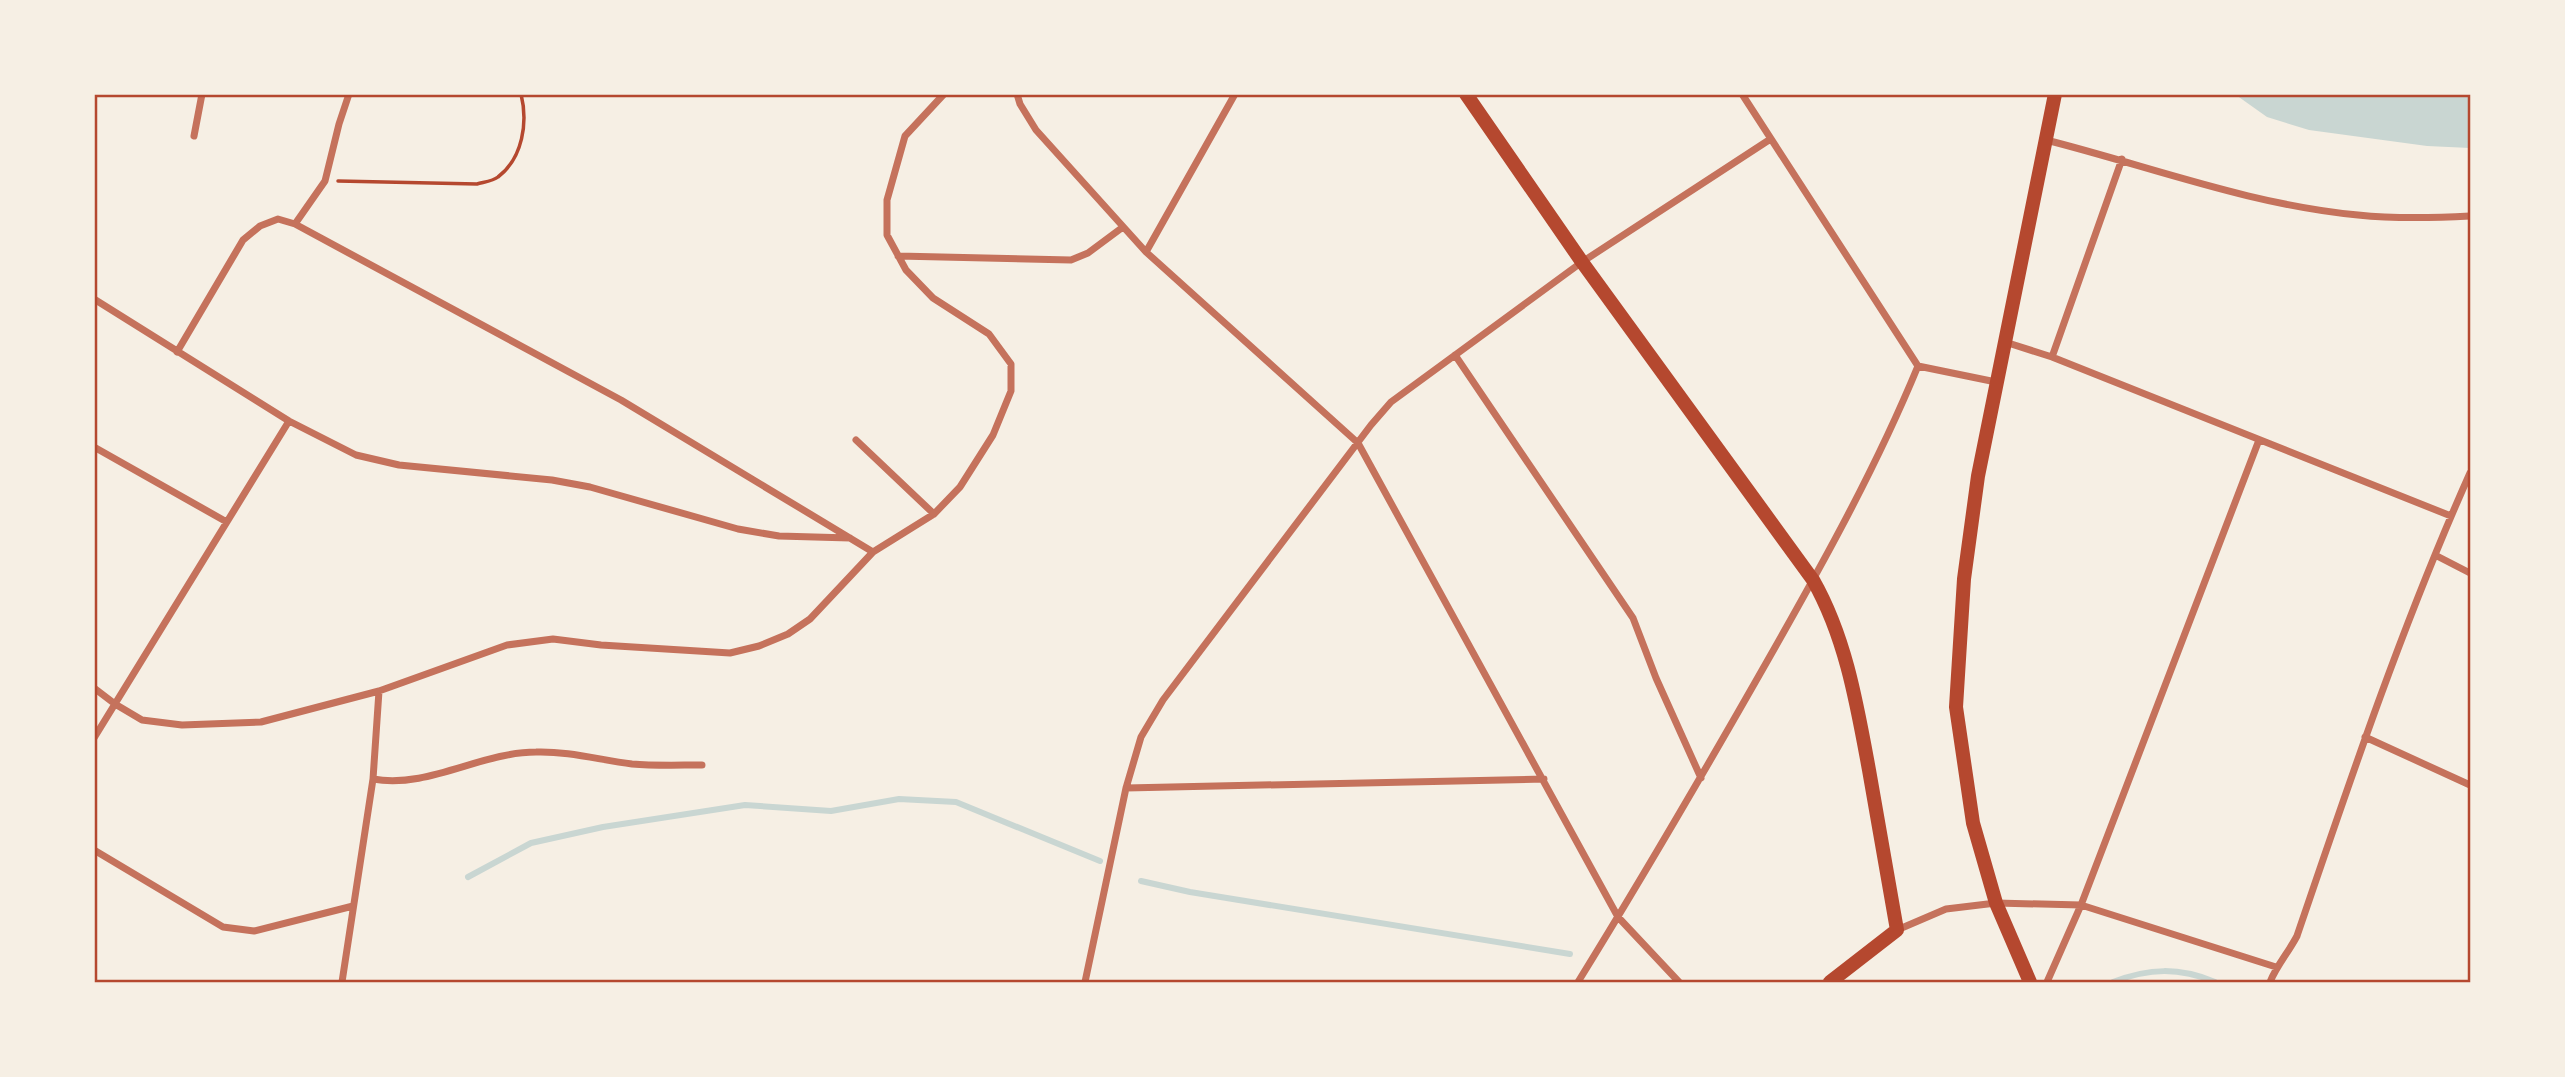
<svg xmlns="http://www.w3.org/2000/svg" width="2565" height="1077" font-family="'Exo 2',sans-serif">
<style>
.water{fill:#c9d6d2}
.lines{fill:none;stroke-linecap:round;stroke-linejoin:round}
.stream{stroke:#c9d6d2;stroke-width:6}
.path{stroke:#b5482f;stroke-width:3.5}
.minor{stroke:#c5725c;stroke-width:7}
.secondary{stroke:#b5482f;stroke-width:14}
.neatline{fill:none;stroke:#b5482f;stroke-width:2.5}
</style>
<rect width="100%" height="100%" fill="#f6efe4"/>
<path class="water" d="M2236,95H2470V148L2427,146L2309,130L2267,117Z"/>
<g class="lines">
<path class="stream" d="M468,877L531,843L603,827L745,805L831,811L899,799L956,802L1100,861
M1141,881L1190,892L1570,954
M2113,982C2149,968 2179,967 2215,982"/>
<path class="path" d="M338,181L477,184C484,182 493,181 498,177C523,158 528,122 521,94"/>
<path class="minor" d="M1017,94L1020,104L1036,130L1146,252L1358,443L1618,917L1679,982
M1742,94L1918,366L1996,382
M194,136L202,94
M2046,140C2149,166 2251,205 2358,215C2396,219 2433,218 2470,216
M295,224L325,181L339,124L349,94
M1146,252L1235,94
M898,256L1071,260L1088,253L1123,227
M94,299L289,421L356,455L399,465L552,480L590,487L738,529L779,536L850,538
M2005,342L2052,357L2451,516
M177,352L243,240L260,226L278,219L295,224L621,400L873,552
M1455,355L1633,618L1656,678L1701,778
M2052,357L2122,159
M856,440L934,514
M94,447L225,521
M2435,555L2470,573
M94,688L115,704L142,720L182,725L261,722L379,691L507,645L553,639L601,645L730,653L759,646L788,634L810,619L873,552L934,514L960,487L993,435L1011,391V364L989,334L933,298L906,270L887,235V200L905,136L944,94
M2365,737L2470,785
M94,738L289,421
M373,779C428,789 481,752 536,752C568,751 600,760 632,764C655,766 679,765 702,765
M1126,788L1544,779
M94,850L223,927L254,931L353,906
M1897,930L1946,909L1996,903L2081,905L2276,967
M342,982L373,779L379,691
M1085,982L1126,788L1141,737L1163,700L1371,425L1391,402L1582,262L1769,140
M1578,982C1644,875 1707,767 1769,658C1823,563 1876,468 1918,366
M2047,982L2081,905L2259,440
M2270,982C2277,965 2288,953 2297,936C2350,780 2403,623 2470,473"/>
<path class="secondary" d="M1466,94L1582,262L1813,580C1846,638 1857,705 1869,770C1878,824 1888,877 1897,930L1830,982
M2030,982L1996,903L1973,823L1956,707L1964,579L1978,476L2055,94"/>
</g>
<rect width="2565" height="1077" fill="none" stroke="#f6efe4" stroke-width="192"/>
<rect x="96" y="96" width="2373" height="885" class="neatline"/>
</svg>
